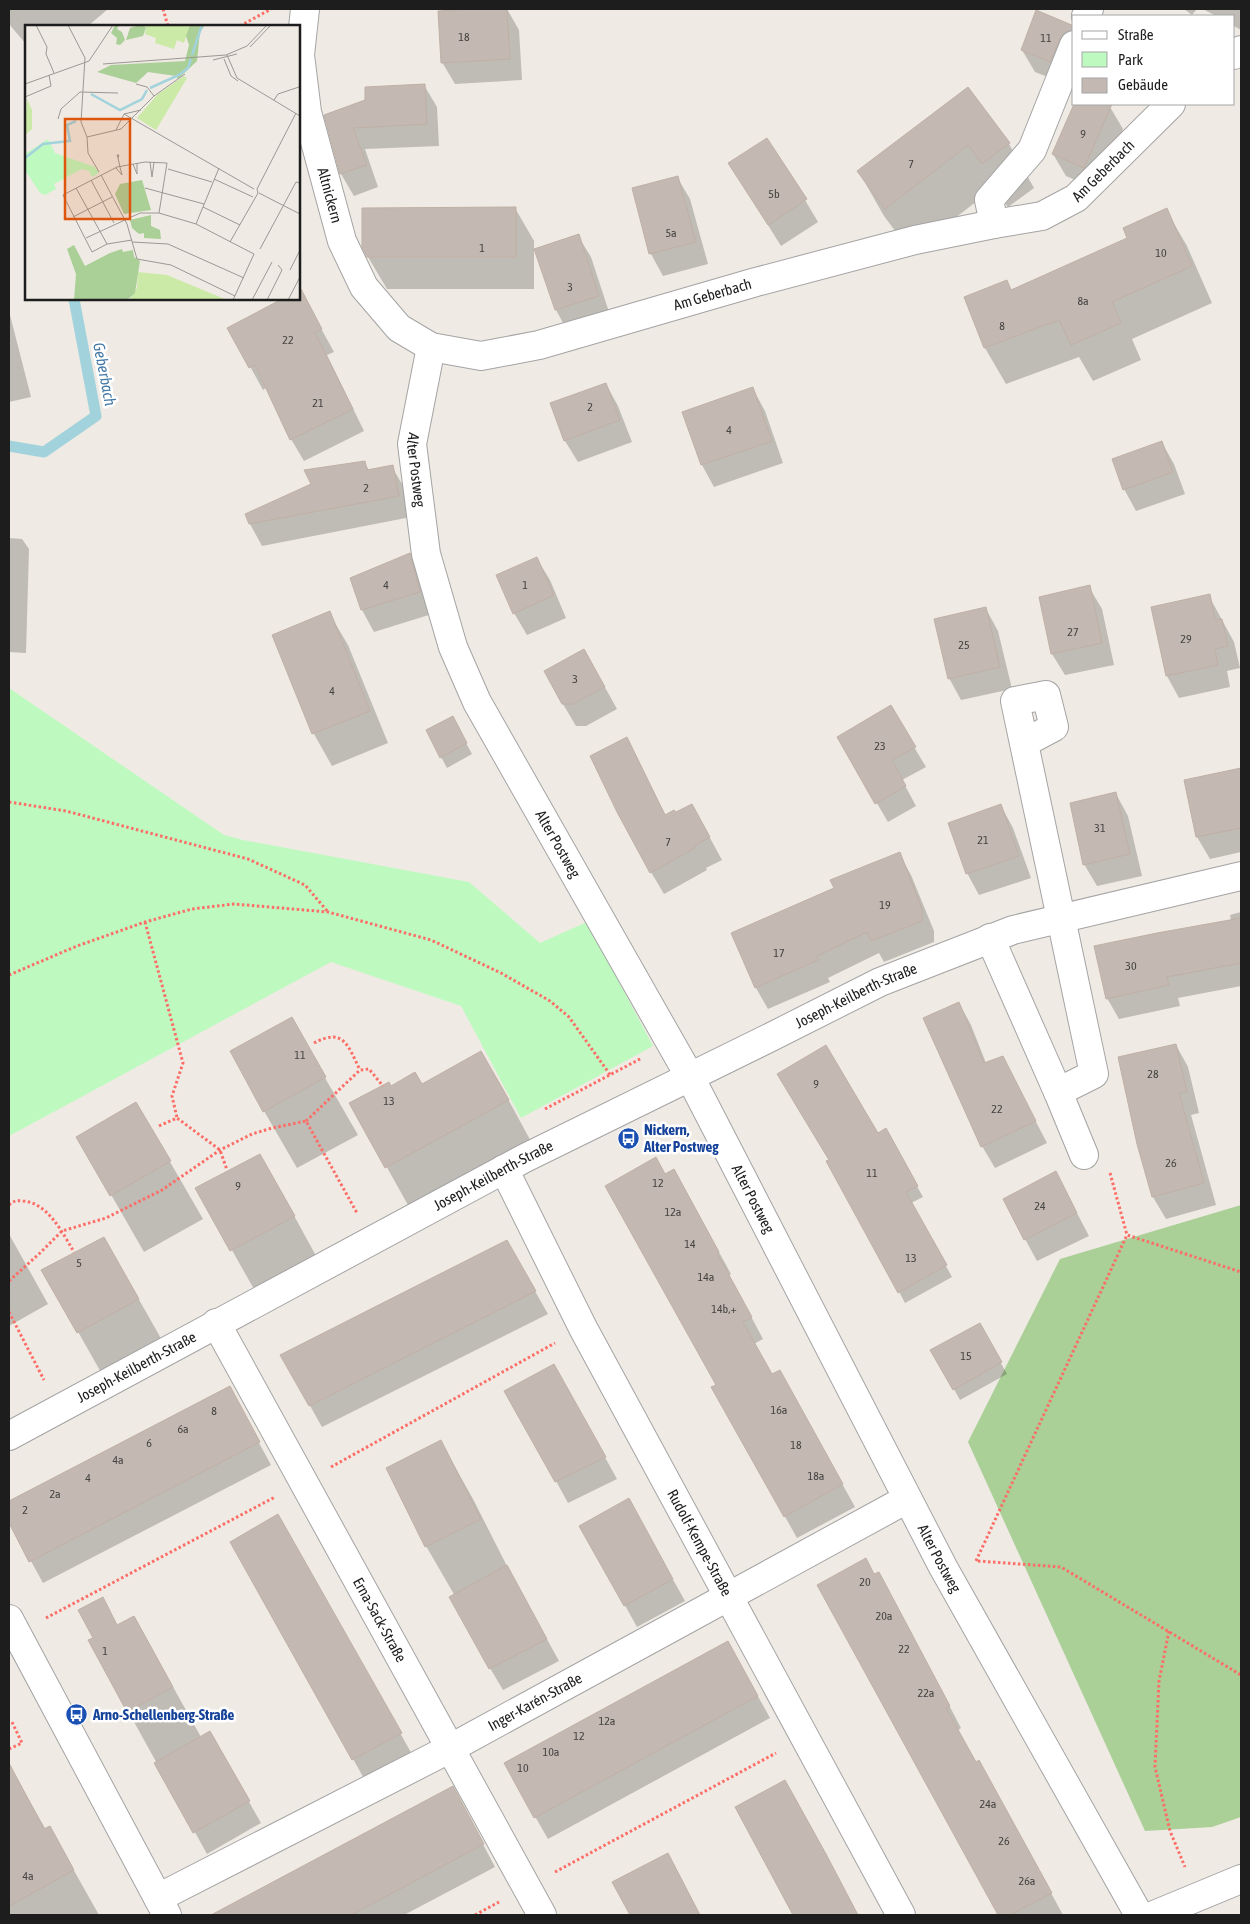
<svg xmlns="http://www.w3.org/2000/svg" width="1250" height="1924" font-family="'Asap Condensed',sans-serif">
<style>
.forest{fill:#aacf97}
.park{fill:#befac0}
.shadow{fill:#0003}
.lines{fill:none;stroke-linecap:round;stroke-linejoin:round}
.stream{stroke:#a2d3dd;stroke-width:11}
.building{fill:#c3b9b2;stroke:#c0b0a5}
.street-casing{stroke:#a4a4a4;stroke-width:30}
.path{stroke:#fc6e67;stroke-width:3;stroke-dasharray:2.5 2.5;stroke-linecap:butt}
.street{stroke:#fff;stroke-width:28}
.labels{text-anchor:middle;stroke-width:5;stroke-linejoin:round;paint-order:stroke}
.number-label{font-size:12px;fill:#464442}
.street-label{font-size:15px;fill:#1d1d1d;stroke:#fff}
.transit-label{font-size:15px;font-weight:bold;fill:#164399;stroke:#fff;text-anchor:start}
.water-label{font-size:16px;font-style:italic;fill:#457aa6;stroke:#fff}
.inset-river{fill:none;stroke:#a2d3dd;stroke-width:2.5}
.inset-road{fill:none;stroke:#9b9894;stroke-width:1}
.view{fill:#de560d;fill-opacity:0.15;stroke:#de560d;stroke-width:2.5}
.inset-edge{fill:none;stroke:#1d1d1d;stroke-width:2.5}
</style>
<rect width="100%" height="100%" fill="#efeae3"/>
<path class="forest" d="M1241,1205V1817L1212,1827L1145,1831L968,1442L1060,1259Z"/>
<path class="park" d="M9,688L224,835L243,840L469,882L540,943L587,922L653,1046L521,1118L461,1006L331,962L9,1136Z"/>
<path class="shadow" d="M9,9H108L88,26H26V44L9,24Z
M490,9H507L519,30L522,80L455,84L442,62L439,12Z
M1184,9H1197L1192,15Z
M1203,9H1241V30L1234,26V16H1216Z
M1068,24L1074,33L1063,83L1035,72L1022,50Z
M424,85L437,107L439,146L365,149L378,187L354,196L341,174L326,116Z
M968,89L1009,144L1034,188L1008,207L994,188L911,252L884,216L859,172Z
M1075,104H1102L1110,107L1123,129L1096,189L1066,176L1053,154Z
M730,164L805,200L818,222L781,246Z
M677,177L690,199L708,264L663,276L651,254L633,189Z
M515,208L534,241V289H387L368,257Z
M1166,210L1187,246L1212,303L1132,339L1141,360L1093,381L1079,357L1006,384L985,348L966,298L1007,282L1012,291L1129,239Z
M578,236L591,257L611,318L568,332L556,310L536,250Z
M300,290L334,352L327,355L364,431L304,461L291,439L267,387L263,390L229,328L284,299H299V291Z
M9,311L31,397L9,402Z
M606,384L618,406L632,442L578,462L565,441Z
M753,389L765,411L783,463L714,487L702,465L684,412Z
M1162,443L1174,464L1185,494L1136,511L1124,489Z
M364,462L369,470L392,467L405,489L411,517L262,546L250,524Z
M9,538L22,539L29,549L26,653L9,652Z
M409,555L422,577L432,614L374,632L362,610Z
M537,559L550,580L566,618L527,635L514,613Z
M1089,587L1102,609L1114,665L1065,675L1052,654Z
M1209,596L1234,642L1240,668L1227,671L1230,687L1179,698L1167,676L1152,608Z
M986,609L998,631L1012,689L961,700L949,678Z
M329,613L348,645L388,743L332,766L314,734L274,636Z
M597,673L617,709L586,726H576L563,704Z
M890,707L926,767L902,780L916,806L888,822L838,737Z
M458,728L472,754L447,768L427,731Z
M627,739L666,816L704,827L722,860L706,868L707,870L664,894L651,872Z
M1241,769V852L1210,859L1197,837L1185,781Z
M1116,794L1128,816L1142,876L1097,886L1084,864Z
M1001,806L1013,828L1031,878L979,895L967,873Z
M899,854L911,875L934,931V942L884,962L879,953L828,978L830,982L768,1009L756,988L835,889Z
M1241,912V986L1178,998L1180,1006L1119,1019L1107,998L1231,921L1230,915Z
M959,1003L971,1025L986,1063L1002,1057L1047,1143L995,1168L982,1146Z
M291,1019L358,1135L297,1168L264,1111Z
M1176,1045L1188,1067L1199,1113L1191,1115L1216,1205L1166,1219L1153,1197L1138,1144Z
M422,1085L508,1099L534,1147L413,1214L351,1103L390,1087Z
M136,1103L203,1219L144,1252L78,1137Z
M885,1130L923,1197L911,1203L952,1277L905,1303L830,1161Z
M1056,1173L1089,1236L1037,1261L1025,1239Z
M665,1175L686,1192L731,1274L729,1275L763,1339L754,1344L772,1376L792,1393L855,1507L797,1538L713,1388L718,1385Z
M197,1188L292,1212L326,1274L264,1307Z
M9,1234L48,1304L9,1326Z
M104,1238L171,1356L111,1390L43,1270Z
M507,1242L548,1314L322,1427L282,1356Z
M979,1324L1007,1374L960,1400L932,1350Z
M566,1387L617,1479L568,1503L556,1481Z
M229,1388L271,1465L43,1583L9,1521V1503Z
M441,1442L473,1499L512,1576L559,1661L503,1690L490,1668L455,1596L426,1546Z
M278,1516L413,1756L366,1782L231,1542Z
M641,1522L685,1601L637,1627L581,1526Z
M874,1576L891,1595L961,1728L958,1730L976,1763L991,1783L1063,1915H999L819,1585Z
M102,1599L118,1626L134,1617L201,1737L210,1733L261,1823L207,1854L128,1711L94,1638Z
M740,1664L770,1718L548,1839L505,1764Z
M9,1764L46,1830L50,1828L99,1915H9Z
M797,1803L858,1915H794L736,1808Z
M465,1810L495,1867L404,1915H231L228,1908Z
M679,1875L700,1915H631L614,1882Z"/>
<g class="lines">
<path class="stream" d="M9,446L44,452L96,416L74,299"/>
</g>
<path class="building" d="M469,9H507L510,59L441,63L438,11Z
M1036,10L1074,26V30L1065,32L1060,39L1050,62L1021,50Z
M425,84L427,124L353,128L367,165L340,174L324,115L365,100V87Z
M968,87L1010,143L982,164L968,145L885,209L857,171Z
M1074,104H1112L1084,168L1052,154Z
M767,138L807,199L768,225L728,163Z
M678,176L696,242L649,254L632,188Z
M516,207V257H367L362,247V208Z
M1167,208L1192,266L1112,302L1121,323L1071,345L1059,320L984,348L964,297L1007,280L1011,290L1127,238L1123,228Z
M579,234L599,296L555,310L534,249Z
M301,289L322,329L315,333L353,409L290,440L255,365L249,368L227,328L282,299H299V290Z
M606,383L620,420L564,441L550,403Z
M753,387L772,441L701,465L682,412Z
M1162,441L1173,472L1123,490L1112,459Z
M365,461L367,470L393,465L399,496L249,524L245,514L311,484L304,470Z
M410,553L420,592L361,610L350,578Z
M537,557L554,595L513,614L496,575Z
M1090,585L1102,643L1051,654L1039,597Z
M1210,594L1215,620L1222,619L1228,646L1215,649L1218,665L1166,676L1151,607Z
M986,607L1000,667L948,679L934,619Z
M330,611L370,711L312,734L272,635Z
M584,649L605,687L573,704H562L544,671Z
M891,705L916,747L892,760L906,786L875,804L837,737Z
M453,716L467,743L440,758L426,730Z
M627,737L665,815L674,810L676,812L692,804L710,837L694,846L695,848L650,873L617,812L590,756Z
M1241,768V828L1196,837L1184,780Z
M1116,792L1130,854L1083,865L1070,803Z
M1001,804L1019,856L966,874L948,823Z
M900,852L922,909V921L871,941L867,932L817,956L818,960L755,988L731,933L834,888L830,880Z
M1241,918V963L1167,977L1169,985L1106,999L1094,946L1157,933Z
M959,1002L984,1063L1003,1056L1036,1121L981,1147L923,1018Z
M292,1017L326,1077L263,1112L230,1051Z
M1176,1044L1187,1092L1179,1093L1204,1183L1152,1197L1137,1144L1118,1057Z
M826,1045L878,1133L886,1128L918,1186L906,1192L947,1265L898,1293L826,1161L829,1160L777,1074Z
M481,1051L509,1100L385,1168L349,1103L389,1082L391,1086L415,1072L422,1084Z
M136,1102L171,1161L110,1196L76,1137Z
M260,1154L295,1216L230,1251L195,1188Z
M656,1157L665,1174L674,1169L719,1252L717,1253L752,1317L743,1322L772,1374L780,1370L843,1484L784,1517L711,1387L716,1385L605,1186Z
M1056,1171L1077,1213L1024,1240L1003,1199Z
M104,1237L139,1299L77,1333L41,1270Z
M507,1240L536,1291L309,1406L280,1355Z
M980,1323L1002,1362L953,1390L930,1350Z
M554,1364L606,1457L555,1482L504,1391Z
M230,1386L260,1442L29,1562L9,1523V1501Z
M441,1440L481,1519L425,1547L386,1468Z
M629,1498L673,1579L624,1606L579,1526Z
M278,1514L402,1733L352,1760L230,1542Z
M866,1558L874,1574L879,1572L950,1706L946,1708L976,1762L979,1760L1052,1893L1010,1915H998L817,1585Z
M507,1565L547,1639L489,1669L449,1597Z
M103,1597L117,1625L134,1616L173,1687L127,1712L88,1640L93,1638L78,1610Z
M728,1641L758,1696L534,1818L504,1763Z
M210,1731L250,1801L193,1833L154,1763Z
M9,1763L44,1829L50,1826L74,1870L9,1906Z
M785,1780L826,1854L858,1915H793L735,1807Z
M453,1786L484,1844L351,1915H211Z
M668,1853L700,1915H630L612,1882Z"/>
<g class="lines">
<defs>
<g id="street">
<path id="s1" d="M305,9L300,55L307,112L342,241L364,287L399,328L431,347L481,356L539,345L756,282L915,240L994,224L1042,216L1076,198L1171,104"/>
<path d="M1086,16L1089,9"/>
<path d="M1234,55L1241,50"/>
<path d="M994,224L989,200L1032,150L1074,45"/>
<path id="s2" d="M431,347L412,444L426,554L453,647L477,702L690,1077L943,1567L1139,1915"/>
<path d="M990,938L1058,1092L1094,1074C1068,949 1041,825 1015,701L1046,695L1054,727L1024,743"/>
<path d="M1058,1092L1084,1155"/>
<path id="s3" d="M504,1169L583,1328L901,1915"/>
<path id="s4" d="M216,1323L542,1915"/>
<path id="s5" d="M9,1436L525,1158L771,1037L880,982L1013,930L1241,876"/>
<path d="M9,1619L167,1915"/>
<path id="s6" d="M158,1898L451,1748L907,1499"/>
<path d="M1154,1915L1241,1879"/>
</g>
</defs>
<use href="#street" class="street-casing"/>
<path class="path" d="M163,9L168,26
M240,26L271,9
M9,802L66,811L248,859L305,885L328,912
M145,922L183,1063L172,1096L177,1118
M9,975L77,946L145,922L192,909L234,904L328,912L431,940L501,973L550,1001L569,1017L611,1076
M314,1043C344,1027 348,1046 360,1070
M545,1109L642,1058
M306,1121L360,1070L369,1069L383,1086
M159,1126L177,1118L220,1150L227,1170
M1110,1173L1127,1235
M9,1205C13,1201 17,1200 23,1201C48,1203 62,1232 74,1252
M9,1281L40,1253L62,1231L106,1218L162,1190L220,1150L252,1134L272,1128L306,1121L357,1213
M9,1312L44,1380
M331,1467L555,1343
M976,1561L1127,1235L1241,1272
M978,1561L1061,1567L1241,1675
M46,1618L275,1497
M1169,1631L1159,1681L1155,1767L1170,1831L1185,1867
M9,1749L22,1743L11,1720
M555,1872L776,1753
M475,1915L499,1902"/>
<use href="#street" class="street"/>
</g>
<defs>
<symbol id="bus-disc" viewBox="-11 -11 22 22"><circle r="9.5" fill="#1a4fb4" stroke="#fff"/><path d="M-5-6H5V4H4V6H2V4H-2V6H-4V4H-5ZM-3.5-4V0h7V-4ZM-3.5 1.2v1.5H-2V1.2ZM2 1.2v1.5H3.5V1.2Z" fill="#fff"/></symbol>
</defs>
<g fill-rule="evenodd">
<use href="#bus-disc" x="616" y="1126" width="25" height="25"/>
<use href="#bus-disc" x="64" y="1702" width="25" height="25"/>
</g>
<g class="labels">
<g class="number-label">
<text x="464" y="41">18</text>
<text x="1046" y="42">11</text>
<text x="1083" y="138">9</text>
<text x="911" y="168">7</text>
<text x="774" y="198">5b</text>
<text x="671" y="237">5a</text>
<text x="482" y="252">1</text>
<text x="1161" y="257">10</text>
<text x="570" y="291">3</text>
<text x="1083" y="305">8a</text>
<text x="1002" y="330">8</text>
<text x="288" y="344">22</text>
<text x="318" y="407">21</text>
<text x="590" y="411">2</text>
<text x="729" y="434">4</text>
<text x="366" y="492">2</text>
<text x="386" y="589">4</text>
<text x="525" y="589">1</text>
<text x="1073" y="636">27</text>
<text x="1186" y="643">29</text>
<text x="964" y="649">25</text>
<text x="575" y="683">3</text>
<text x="332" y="695">4</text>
<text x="880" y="750">23</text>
<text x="1100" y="832">31</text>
<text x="983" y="844">21</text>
<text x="668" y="846">7</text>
<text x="885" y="909">19</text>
<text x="779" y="957">17</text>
<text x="1131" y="970">30</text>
<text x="300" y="1059">11</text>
<text x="1153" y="1078">28</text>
<text x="816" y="1088">9</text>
<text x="389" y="1105">13</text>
<text x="997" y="1113">22</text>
<text x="1171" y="1167">26</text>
<text x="872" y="1177">11</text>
<text x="658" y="1187">12</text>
<text x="238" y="1190">9</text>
<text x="1040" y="1210">24</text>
<text x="673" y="1216">12a</text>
<text x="690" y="1248">14</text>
<text x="911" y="1262">13</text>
<text x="79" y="1267">5</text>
<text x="706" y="1281">14a</text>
<text x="724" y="1313">14b,+</text>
<text x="966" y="1360">15</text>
<text x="779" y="1414">16a</text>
<text x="214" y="1415">8</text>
<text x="183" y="1433">6a</text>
<text x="149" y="1447">6</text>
<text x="796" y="1449">18</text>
<text x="118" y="1464">4a</text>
<text x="816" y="1480">18a</text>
<text x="88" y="1482">4</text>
<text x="55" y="1498">2a</text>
<text x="25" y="1514">2</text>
<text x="865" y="1586">20</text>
<text x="884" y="1620">20a</text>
<text x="904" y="1653">22</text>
<text x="105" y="1655">1</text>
<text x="926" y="1697">22a</text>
<text x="607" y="1725">12a</text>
<text x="579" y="1740">12</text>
<text x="551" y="1756">10a</text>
<text x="523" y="1772">10</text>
<text x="988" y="1808">24a</text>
<text x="1004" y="1845">26</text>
<text x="28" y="1880">4a</text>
<text x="1027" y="1885">26a</text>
</g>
<g class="street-label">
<text dy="5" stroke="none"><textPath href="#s1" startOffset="1086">Am Geberbach</textPath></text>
<text dy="5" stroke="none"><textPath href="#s1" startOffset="190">Altnickern</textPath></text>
<text dy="5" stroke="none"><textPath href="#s1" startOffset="670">Am Geberbach</textPath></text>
<text dy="5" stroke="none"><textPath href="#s2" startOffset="125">Alter Postweg</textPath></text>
<text dy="5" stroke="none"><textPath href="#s2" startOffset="530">Alter Postweg</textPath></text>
<text dy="5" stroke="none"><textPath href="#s5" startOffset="955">Joseph-Keilberth-Straße</textPath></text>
<text dy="5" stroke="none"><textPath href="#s5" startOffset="550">Joseph-Keilberth-Straße</textPath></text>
<text dy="5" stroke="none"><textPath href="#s2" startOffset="935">Alter Postweg</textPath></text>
<text dy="5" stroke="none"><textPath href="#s5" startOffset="145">Joseph-Keilberth-Straße</textPath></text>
<text dy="5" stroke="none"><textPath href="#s3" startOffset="422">Rudolf-Kempe-Straße</textPath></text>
<text dy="5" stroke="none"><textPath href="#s2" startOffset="1340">Alter Postweg</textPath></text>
<text dy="5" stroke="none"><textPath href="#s4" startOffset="339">Erna-Sack-Straße</textPath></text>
<text dy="5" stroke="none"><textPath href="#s6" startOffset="425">Inger-Karén-Straße</textPath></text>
</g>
<g class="transit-label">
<text x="644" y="1135">Nickern,<tspan x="644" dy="17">Alter Postweg</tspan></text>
<text x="93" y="1720">Arno-Schellenberg-Straße</text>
</g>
<g class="water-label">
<text transform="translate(105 374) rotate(79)" y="6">Geberbach</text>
</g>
</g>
<g transform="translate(25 25)">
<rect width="275" height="275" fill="#efeae3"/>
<path d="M121,0H165L159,18L152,15L149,24L130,18L131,13L120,9ZM159,51L162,53L131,105L112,93L132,70ZM2,74L7,85V104L0,110ZM113,247L142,250L202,275H104L112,263Z" fill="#cceaa7"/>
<path d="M90,0H94L92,4L97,7L100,15L95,20L91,19L92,13L86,8ZM115,0L121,2L118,11L101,15L105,3ZM165,0H180L175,7L172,36L153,54L151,51L123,47L111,58L72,47L86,40L160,36L164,20L161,11ZM117,155L126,185L99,189L90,169L95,159ZM126,190V201L135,205L136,214L119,213V208L114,209L107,203L105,195ZM49,220L60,241L85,228L97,224L98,227L108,225L109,232L115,236L110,268L102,275H49L51,249L42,224Z" fill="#aacf97"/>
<path d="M23,114L30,128L70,142L74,148L67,152L64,146L57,144L29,159L31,164L20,170L15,168L0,145V129Z" fill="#befac0"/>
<path class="inset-river" d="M167,30L177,0M125,63L154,50L163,43L166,34M66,69L95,85L117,74L122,65M0,133L18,119L45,116L42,100L51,96"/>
<path class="inset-road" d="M11,0L22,22L21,29L29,48M43,0L60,33L56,97L62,112M225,22L246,0M202,30L212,53L275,91M199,34L206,51L213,56M188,35L212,29M78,39L201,30L222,21L242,0M0,59L64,36L88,0M111,59L122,62L129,71M0,72L26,61L24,50M249,75L253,69L274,62M99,89L229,164M33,94L36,84L55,67L93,68M91,105L99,89L116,85M62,112L96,104L129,71L160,49M62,112L63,128L74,147M125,137L127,152L129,137M108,139L112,149V138M91,143L97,150L95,142L93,133L92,130H94L93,133M143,144L187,157M76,150L102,199L112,234L146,240L210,271M189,154L228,172M66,155L89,198M51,163L82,219M120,163L179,179M234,168L275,189M178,182L215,200M48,192L87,172M171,199L194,143M61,213L115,188H134L171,199L229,229L208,275M107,215L82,219L67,227L38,170L92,142L120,137L142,138L134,188M107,217L143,219L219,253M205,217L233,168L232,164L271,88M235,224L271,157L275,158M265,245L275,225M227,275L247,237M242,275L257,245L253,240M263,275L275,252"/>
<path class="view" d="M40,94H105V194H40Z"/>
<rect width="275" height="275" class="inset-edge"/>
</g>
<rect width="1250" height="1924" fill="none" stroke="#1d1d1d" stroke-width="20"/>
<rect x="1072" y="15" width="162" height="90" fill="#ffffff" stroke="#a5a5a5"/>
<rect x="1082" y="31" width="25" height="8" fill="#ffffff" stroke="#a5a5a5"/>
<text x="1118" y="40" font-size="15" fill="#1d1d1d">Straße</text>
<rect x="1082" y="52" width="25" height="15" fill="#befac0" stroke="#a5a5a5"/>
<text x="1118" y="65" font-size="15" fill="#1d1d1d">Park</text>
<rect x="1082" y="78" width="25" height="15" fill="#c3b9b2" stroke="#a5a5a5"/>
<text x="1118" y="90" font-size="15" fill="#1d1d1d">Gebäude</text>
</svg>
